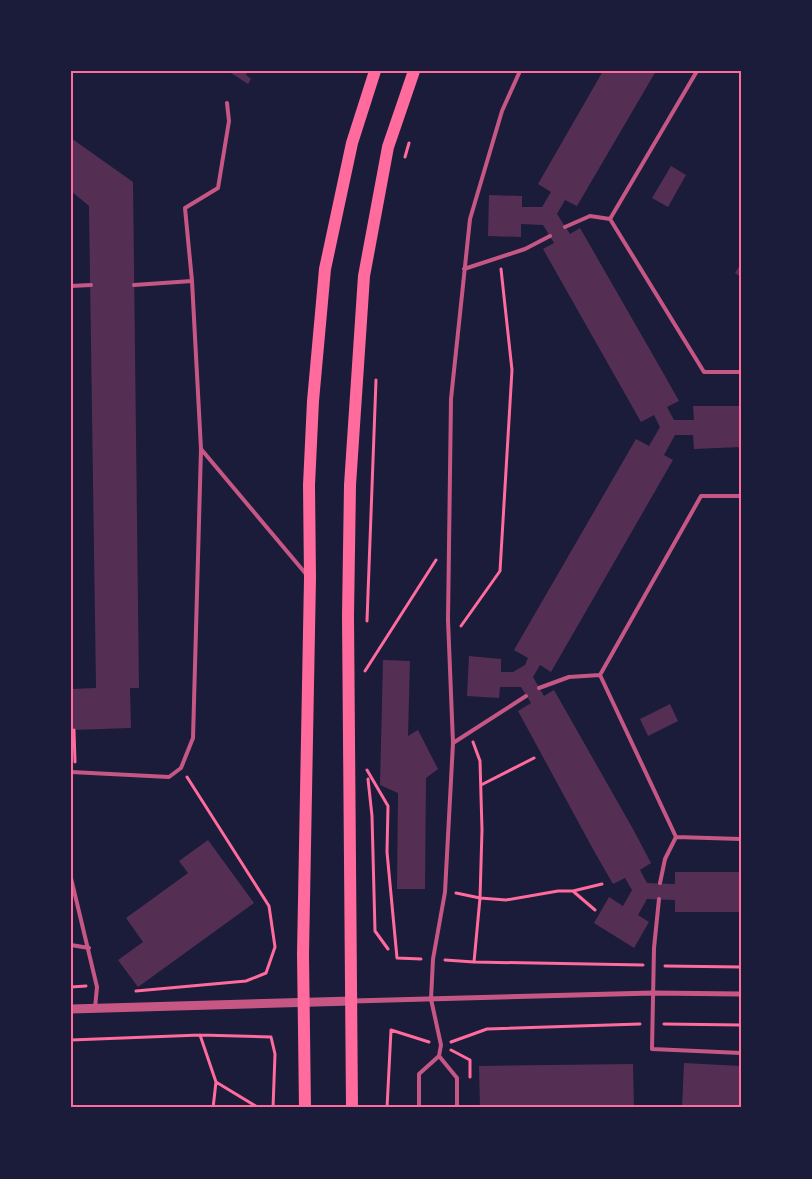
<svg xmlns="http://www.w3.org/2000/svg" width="812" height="1179" font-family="'Golos Text',sans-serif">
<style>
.building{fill:#542f53}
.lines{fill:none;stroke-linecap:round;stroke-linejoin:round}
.path{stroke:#ff6b9d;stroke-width:3}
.service{stroke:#c65784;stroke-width:4}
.minor{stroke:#c65784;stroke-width:5}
.tertiary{stroke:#c65784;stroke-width:9}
.primary{stroke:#ff6b9d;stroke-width:12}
.neatline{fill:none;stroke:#ff6b9d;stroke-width:2}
</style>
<rect width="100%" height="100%" fill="#1b1b3a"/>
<path class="building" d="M228,71H248L246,75L251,79L248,84Z
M603,71H656L577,206L565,200L557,214L570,234L580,228L661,369L679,401L667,407L674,420H694L693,406H741V447L694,449L693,435H675L664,455L673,460L551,672L540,665L533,677L544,696L554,690L633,829L651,863L640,870L647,883L675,884V872H741V912H675V900L647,899L638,915L649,922L634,948L594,923L609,897L623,906L632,890L625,878L613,884L594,851L518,711L531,703L521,687H500L499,698L467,696L469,656L501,659V672H513L525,665L528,658L514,650L636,439L649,446L660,427L654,415L641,422L543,249L554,243L543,225L521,224V237L488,236L489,195L522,196V207H542L551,192L538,184Z
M71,138L133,182L139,688H130L131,728L71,730V689L96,688L89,206L71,191Z
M671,166L686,175L668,207L652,198Z
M741,263V277L735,273Z
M383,660L410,661L408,736L418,730L438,769L426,778L425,889H397L398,793L380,785Z
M670,704L678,721L648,736L640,719Z
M208,840L254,903L138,987L118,960L143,942L126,918L188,873L179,861Z
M684,1063L741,1066L739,1108H682Z
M633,1064L634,1108H480L479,1066Z"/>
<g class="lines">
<path class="path" d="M405,157L409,143
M367,621L376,380
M461,626L500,571L512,370L501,269
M365,671L436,560
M74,730L75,762
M473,742L480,761L482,830L480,898L474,962
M367,770L388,806L387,852L397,958L421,959
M368,779L372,816L375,931L388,949
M481,785L534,758
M574,892L595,910
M456,893L480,898L506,900L558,891H573L602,884
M445,960L474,962L643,965
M665,966L741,967
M71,987L86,986
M136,991L246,981L266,973L275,947L269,906L187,777
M664,1024L741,1025
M200,1035L216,1082L213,1108
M71,1040L200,1035L271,1037L275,1054L273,1108
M451,1042L487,1029L640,1024
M451,1050L470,1060V1077
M216,1082L259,1108
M387,1108L391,1030L429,1042"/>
<path class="service" d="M610,219L704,372H741
M565,227L590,216L610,219L697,71
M464,269L525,249L550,236
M134,285L192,281
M71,286L91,285
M201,449L306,574
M71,669V673
M600,675L676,837L741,839
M539,688L569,677L600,675L701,496H741
M453,743L526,696
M71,772L169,777L181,768L193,738L201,449L192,281L185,208L218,188L229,121L227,103
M71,878L97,987L95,1008
M660,883L665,859L676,837
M659,899L654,948L652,1049L741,1053
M71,945L89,948
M439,1056L457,1078V1108
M419,1108V1074L439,1056L441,1045L431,999L433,959L445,892L453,743L448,620L451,399L470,219L502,111L520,71"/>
<path class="minor" d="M353,1001L653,993L741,994"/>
<path class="tertiary" d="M71,1009L352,1001"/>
<path class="primary" d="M305,1108L303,954L310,578L309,485L313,401L325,269L352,143L375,71
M352,1108L348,616L350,485L364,276L388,147L414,71"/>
</g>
<rect width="812" height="1179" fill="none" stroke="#1b1b3a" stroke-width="145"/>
<rect x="72" y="72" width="668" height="1034" class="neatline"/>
</svg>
